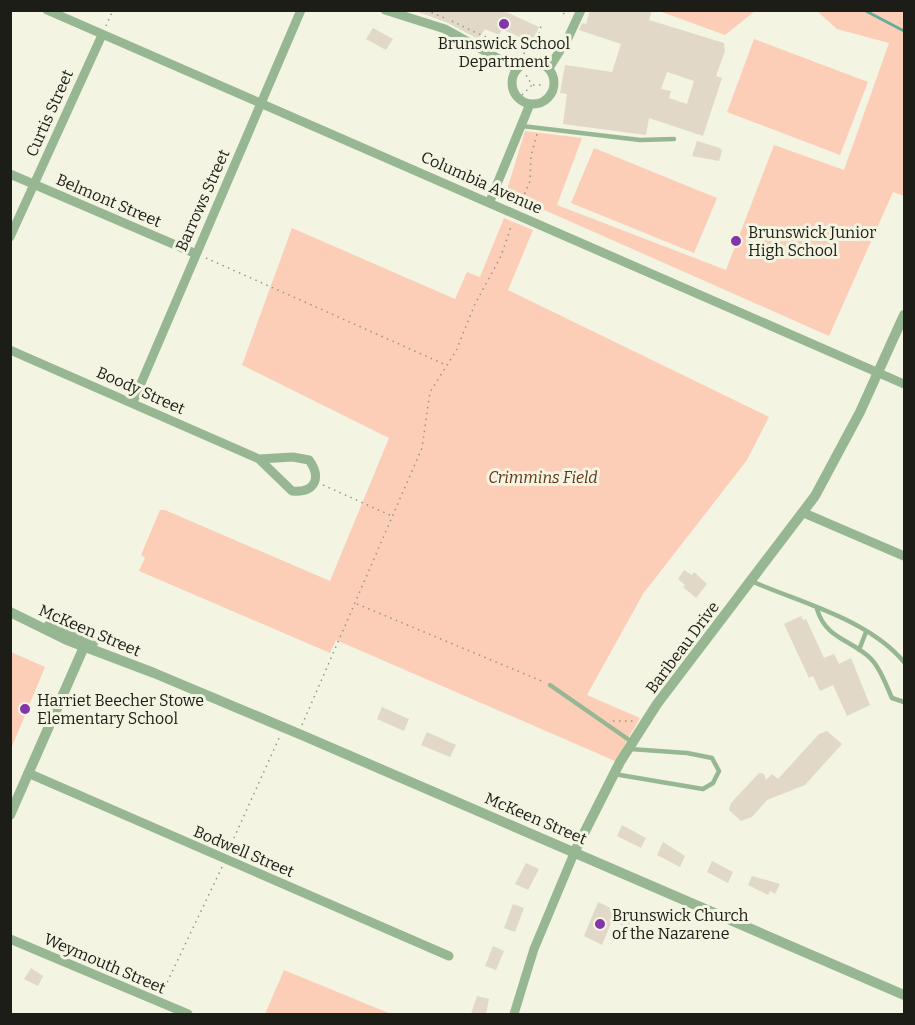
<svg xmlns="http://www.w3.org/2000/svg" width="915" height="1025" font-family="Bitter,serif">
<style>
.green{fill:#fcceb8}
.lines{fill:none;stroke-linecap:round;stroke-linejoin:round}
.stream{stroke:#66ad99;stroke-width:3}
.building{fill:#e2d8c8;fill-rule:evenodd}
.path{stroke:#96978a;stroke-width:1.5;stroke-dasharray:1.5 4.5;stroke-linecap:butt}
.service{stroke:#97b793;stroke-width:4.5}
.minor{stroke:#97b793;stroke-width:9}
.tertiary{stroke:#97b793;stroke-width:10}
.poi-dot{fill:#8336a7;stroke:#f3f4e2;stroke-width:2}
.labels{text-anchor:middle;stroke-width:6;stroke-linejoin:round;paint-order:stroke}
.poi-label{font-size:16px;fill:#1c1d16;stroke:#f3f4e2;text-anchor:start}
.street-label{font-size:16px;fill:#1c1d16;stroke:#f3f4e2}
.park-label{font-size:16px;font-style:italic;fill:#673315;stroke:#f3f4e2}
</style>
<rect width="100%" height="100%" fill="#f3f4e2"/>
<path class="green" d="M659,11H755L725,35Z
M817,11H904V196L893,192L829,336L506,193L525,131L582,138L557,205L726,270L774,145L844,170L889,43L837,29Z
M754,39L868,82L840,155L727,112Z
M594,148L717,198L694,253L571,203Z
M504,218L533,230L508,290L769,417L747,460L643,594L587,695L640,718L615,761L336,640L330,653L139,571L145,558L141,555L160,510H165L330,581L389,438L242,365L292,228L455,299L467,272L480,277Z
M11,652L45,667L11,749Z
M284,970L391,1014H265Z"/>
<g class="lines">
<path class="stream" d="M864,10L904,31"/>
</g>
<path class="building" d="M413,10H502L539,27L532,43L502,29L499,35L485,29L478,39L448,23Z
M590,10H652L649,20L724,43L725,51L716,76L722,78L703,136L649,118L646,135L563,124L567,94L560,93L565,65L612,72L621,44L579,30L582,23L586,24ZM667,72L694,81L687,104L669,98L671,91L661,89Z
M373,28L393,39L386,50L366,39Z
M697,141L720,148L722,151L719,161L692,156Z
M684,570L692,575L694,572L707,584L696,598L683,587L685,585L678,579Z
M801,616L803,620L806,619L824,658L834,654L839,664L851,658L870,705L847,716L833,685L820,691L813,676L809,678L784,624Z
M382,707L409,719L404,731L377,719Z
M827,731L842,744L805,785L767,800L752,817L741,821L729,810L731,803L759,773L764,774L766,780L772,774L778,779L819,734Z
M427,732L456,745L450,757L421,745Z
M622,825L646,838L641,848L617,836Z
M663,842L685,856L680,867L657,855Z
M712,861L733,872L728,883L707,872Z
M526,863L539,869L528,890L515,884Z
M752,876L780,884L775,894L770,891L768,895L748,885Z
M598,902L632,918L628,928L612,921L602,945L584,936Z
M513,904L524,908L515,932L504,928Z
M493,946L504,951L496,970L485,966Z
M31,968L43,976L38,986L24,979Z
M477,996L489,999L486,1014H471Z"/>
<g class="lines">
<path class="path" d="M426,10L447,19
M558,10L568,16
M452,21C473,31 538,68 541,24
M106,26L113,10
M524,54L527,46
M533,85H545
M522,95L532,85L526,75
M520,205L530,181L531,156L537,134
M206,258L446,365
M323,485L392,516
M357,604L544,682
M613,721H634
M302,725L422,448L430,392L456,351L475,304L501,256L512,224
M229,849L280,736
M162,993L222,867"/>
<path class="service" d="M522,126L640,140L674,139
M751,581C801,603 868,619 904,662
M817,609C825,637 848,639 868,656C879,665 886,685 892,698L904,702
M859,650L866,632
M550,685L632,742
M614,774L703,789L713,783L719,771L712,758L687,753L630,749"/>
<path class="minor" d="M47,10L904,384
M385,10L445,29L517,69
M512 83a21 21 0 1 1 42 0a21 21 0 1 1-42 0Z
M549,68L568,38L581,10
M10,174L194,253
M490,201L530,104
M10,237L102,35
M10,350L259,459L292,491C315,493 322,478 309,460L293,457L259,459
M133,402L301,10
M804,513L904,556
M28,773L449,956
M10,939L188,1014
M514,1014L534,949L575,851"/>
<path class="tertiary" d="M10,612L67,640L154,673L304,736L904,995
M49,625L93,643
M10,815L87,640
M575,851L620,762L657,704L815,496L860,412L904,315"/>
</g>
<g class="poi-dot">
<circle cx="504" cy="24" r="6"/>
<circle cx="736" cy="241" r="6"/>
<circle cx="25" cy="709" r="6"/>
<circle cx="600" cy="924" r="6"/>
</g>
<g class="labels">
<g class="poi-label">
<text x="504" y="49" text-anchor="middle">Brunswick School<tspan x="504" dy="18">Department</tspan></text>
<text x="748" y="238">Brunswick Junior<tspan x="748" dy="18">High School</tspan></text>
<text x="37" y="706">Harriet Beecher Stowe<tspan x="37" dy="18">Elementary School</tspan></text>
<text x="612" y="921">Brunswick Church<tspan x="612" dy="18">of the Nazarene</tspan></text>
</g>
<g class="street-label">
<text transform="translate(49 113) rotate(-66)" y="6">Curtis Street</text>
<text transform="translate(482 182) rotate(24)" y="6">Columbia Avenue</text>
<text transform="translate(109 200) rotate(23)" y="6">Belmont Street</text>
<text transform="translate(202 200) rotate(-66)" y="6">Barrows Street</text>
<text transform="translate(141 390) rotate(24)" y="6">Boody Street</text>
<text transform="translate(90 630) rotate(23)" y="6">McKeen Street</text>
<text transform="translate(682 647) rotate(-53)" y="6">Baribeau Drive</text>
<text transform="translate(536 818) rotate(23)" y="6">McKeen Street</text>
<text transform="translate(244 851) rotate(23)" y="6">Bodwell Street</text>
<text transform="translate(105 963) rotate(23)" y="6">Weymouth Street</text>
</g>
<g class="park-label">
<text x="543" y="483">Crimmins Field</text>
</g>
</g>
<rect width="915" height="1025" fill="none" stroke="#1c1d16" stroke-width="24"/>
</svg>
